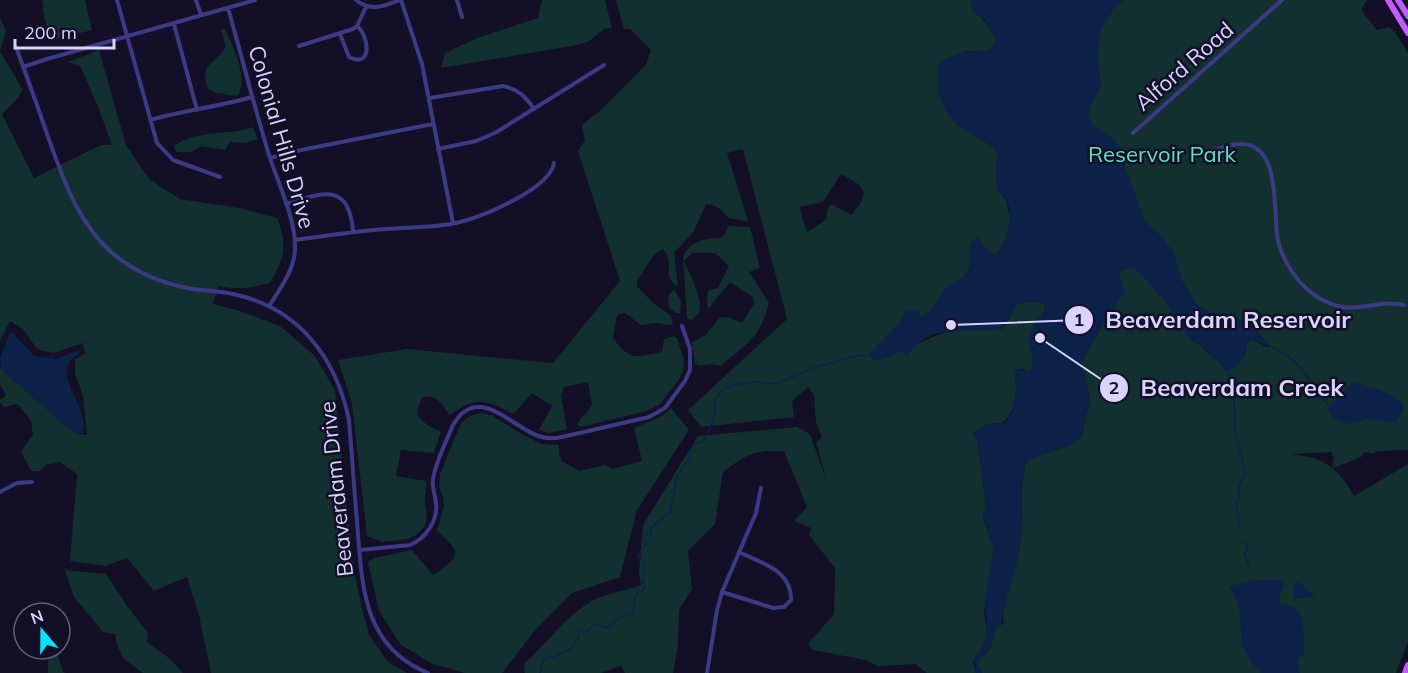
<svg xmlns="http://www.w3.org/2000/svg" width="1408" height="673" font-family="Mulish,sans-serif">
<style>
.green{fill:#12302f;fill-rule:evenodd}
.water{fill:#0c2248}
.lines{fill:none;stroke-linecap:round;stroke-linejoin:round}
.stream{stroke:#0c2248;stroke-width:1.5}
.street{stroke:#3d3a85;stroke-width:4}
.primary{stroke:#c25bff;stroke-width:6}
.labels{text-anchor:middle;stroke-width:5;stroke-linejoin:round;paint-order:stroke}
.street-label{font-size:22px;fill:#d9d4ff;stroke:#130f26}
.park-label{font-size:22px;fill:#5fe0c0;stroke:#130f26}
.leader{fill:none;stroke:#d9d4ff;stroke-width:2}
.callout-dot{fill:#d9d4ff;stroke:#130f26;stroke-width:2}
.mark-label{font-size:18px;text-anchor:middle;font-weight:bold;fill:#111}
.callout-label{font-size:24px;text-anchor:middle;font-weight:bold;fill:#d9d4ff;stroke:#130f26;stroke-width:5;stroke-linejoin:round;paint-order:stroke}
</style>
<rect width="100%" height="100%" fill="#130f26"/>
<path class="green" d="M42,0H85L92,30L54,40C45,29 44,14 42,0Z
M542,0H605L612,28L604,29L588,42L572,46L441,68L445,53L477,38L538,18Z
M616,0H971L973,11C984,19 991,27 996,41C989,57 981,50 968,51C954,53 941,72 938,85L982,139L993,147L998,153L996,171L998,190L1006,200L1011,220L1005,242L995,257L982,245L979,237L970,244V266L964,277L947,287L930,311L921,318L907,311L900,323L874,351L890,356L898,351L951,330L1003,329L1017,304L1038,301L1046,305L1031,349L1033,360L1031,372C1024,369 1020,367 1015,372C1020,412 1008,420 978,443L986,506L983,517L994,549L984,612L987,632L982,649L973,663L976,673H927L916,664L878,666L865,660L813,650L808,644L834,614L835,568L809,535L811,528L794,521L807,507L784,451C754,450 747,454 723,472L715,524L688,551L692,589L679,610L678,644L673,673H625L621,666L601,673H525L524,664C547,644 565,616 592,601C607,593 626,591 641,585L639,572L643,525L698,436L797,427L810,434L827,482L816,442L822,438L816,422L814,395L808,387L792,401L794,417L701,427L688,410L787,319L743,149L727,153L748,221L728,218C723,210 715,204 706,204L694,231L674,253L678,287C659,274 677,265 663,249L653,256L637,281V286L653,303L671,316L673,324L670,325L656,323L641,325L625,313L617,315L613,338C630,362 636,357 662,352L664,339L674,336L677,338L684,360L683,371L678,381L660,404L647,411L581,427L577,424C581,416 589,413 592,404L588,382L564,387L561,396L567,429L549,433L539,430L552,406L532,393L514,414C485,400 478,395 450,415C442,405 437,393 422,398L418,408L417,415L427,425L441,432L434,453L401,450L396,476L426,481L425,503L427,518L425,526L416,535L408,539L382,542L367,536L352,404L338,360L407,349L553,363L620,281L578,151L585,140L582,125L601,110L646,65L651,50L630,29H624ZM841,174L858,184L864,192L862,201L851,215L831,204L828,208L826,220L807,232L799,207L823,202Z
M1123,0H1367L1362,8L1364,14L1377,30L1390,27L1395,32L1408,53V450L1376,451L1374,454L1364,452L1361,457L1334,468L1332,466L1334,458L1331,452L1292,454C1299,456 1308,456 1316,459C1334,465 1345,480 1354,496L1408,464V641L1396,673H982L978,665L980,656L989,651L995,629L1004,623C999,599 1015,577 1018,554C1024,524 1019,494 1025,465L1029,459L1067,446L1082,436L1084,422L1090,400L1081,364L1105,320L1124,291L1119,276L1123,269L1128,268L1091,176L1076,39ZM1228,314L1254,328L1270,346L1267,347L1251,339L1247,343L1244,357L1215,359L1200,345L1190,339Z
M0,18L6,31L0,51L23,90L16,100L2,114L34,178L101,145H112L97,104L80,66L68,62L99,50L126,145L149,179L180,199L239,208L277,218C288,247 285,256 270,283C251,288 237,290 218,286L213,304L237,310L280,326L315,356L335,390L353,565L361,604L369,635L388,662L407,673H211L199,615L187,577L154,591L127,558L106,566L70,561L77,474L60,462L46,465L40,471H31L21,451L33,435L31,421L18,404L4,407L0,403V400L6,395L0,385V367L75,433L87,435L83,396L75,373V359L85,354L83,343L53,353L37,349L23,329L10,321L0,341Z
M225,29C234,49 248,75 238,96L216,93L208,89C199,63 214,65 226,47L221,30Z
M253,127L258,139L244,143L230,142L225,150L201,146L191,152H177L174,146C197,129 227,136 253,127Z
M729,226L750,227L760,268L749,272L769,303C760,338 747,343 721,366L709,364L701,366L695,364L692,342L706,335L720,317L730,318L742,323L754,304L753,297L730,282L708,309L707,295L709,290L718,288L729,266L715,253H692L684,261C689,272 702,298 700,309C699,314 695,317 691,320L687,318L683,258C689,239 705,240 723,237Z
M674,289L681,301L680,313H676L669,307L668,297Z
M671,408L689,430L637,510L620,577L572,593L537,628L502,673H465L433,664L401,645L379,611L368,562L375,558L412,550L433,575C461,556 463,554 437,531L444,506L443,497L439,486L440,474L461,423L470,416L480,413L491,415L520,433L541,444L559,445V454L562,461L579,471L605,465L612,469L642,461L634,428L662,416Z
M65,570L106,574L127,606L148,633L147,642L169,658L183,673H143L123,658L117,645L115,634L103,632L74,597Z
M56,650L63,671L65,673H48V655Z"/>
<path class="water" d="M971,0H1123L1113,10L1101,29L1098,54L1101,86L1090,108L1088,116L1091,123L1116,141L1144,220L1163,238L1174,253L1182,281L1197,304L1211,312L1228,314L1254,328L1270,346L1251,340L1247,343C1245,357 1241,364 1228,371L1200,345L1188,337L1176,322L1169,306L1138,271L1132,268L1123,269L1119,277L1125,291L1105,320L1081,364L1090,400L1084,422L1083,436L1067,446L1029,459L1025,465C1019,494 1023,524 1019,554C1015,578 1003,601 1001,626L995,629L989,651L979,659L978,665L982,673H976L974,657L982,649L987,632L985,601L994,549L983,516L986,506L978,443L972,433C982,426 992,420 1004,424C1017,408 1017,392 1015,372L1018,369L1031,371C1034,361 1032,351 1028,341L1035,320L1044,313L1045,305L1038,301L1017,304L1003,329C971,333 926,322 908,356L898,351L890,356L876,361L869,354L900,323L907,311L917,310L921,317L930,311L947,287L964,277L970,266V244L979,237L982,245L996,256C1007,238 1017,218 1005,198C1003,195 1000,194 999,191C993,180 997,164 998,153C990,142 978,138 967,132C953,125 938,103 938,86C938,78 939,72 938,63C947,58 956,54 966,52C979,49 989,56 996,41L985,20L973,11Z
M11,331L34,356L56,359L79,350L80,354C45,370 91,406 83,433H75L56,418L1,369L0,357Z
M1353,382C1370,387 1390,391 1403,404V411L1396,422C1386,424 1376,418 1366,419C1363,419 1360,422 1357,423C1346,425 1332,420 1328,410L1342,392Z
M1255,580H1278L1285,583L1280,595L1279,603C1285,606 1294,606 1298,611C1305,620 1304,642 1304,653L1297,660L1300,673H1261C1252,664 1244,652 1242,640C1239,623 1243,602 1230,589L1231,586Z
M1295,582H1298L1315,595L1302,599H1294L1293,591Z"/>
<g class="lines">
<path class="stream" d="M1269,346C1287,352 1298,364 1309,379
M1224,366C1228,375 1235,380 1240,388L1238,395L1234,399L1235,430L1245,472L1239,486V499L1236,504L1240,526
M1309,380L1313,390L1330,406
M1245,541L1248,548L1244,554L1250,567
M540,673L543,661L548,656L555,658L557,655L574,647V642L578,640L579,631L585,633L595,624L608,628L618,618L632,614L635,599L638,592L644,589L645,585L643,582L644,563L638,556L646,543L644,537L647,534H651V528L670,512L677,476L690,458V450L695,444L703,442C709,431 718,414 714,401L724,388L739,384L756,382L776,384L813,368L859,355L872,356"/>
<path class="street" d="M117,0L157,143L173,160L220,177
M196,0L201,15
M356,0C370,12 385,6 400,0
M401,0L422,64L453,223
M457,0L462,17
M228,8C242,57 254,106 269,155C278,183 296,220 295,248C295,269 280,289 269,306
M174,24L197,110
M340,34L349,57C372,69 370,37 357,26
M299,46L353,29L357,26L366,7
M16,47C27,77 38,107 48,137C64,180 76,220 111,252C134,272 163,284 193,289C206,291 220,291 233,294C299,308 336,358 349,420C352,454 354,488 357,521C362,582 361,646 428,673
M23,67L47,59L255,0
M430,98L503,86C518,89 526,97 534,109
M150,120C184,110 218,107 252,97
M1133,133L1282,0
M438,149L476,141L495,133L604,65
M1209,152C1219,149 1229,144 1240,144C1283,143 1272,214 1278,240C1283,263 1299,286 1319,298C1354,319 1373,298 1404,305
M270,158L296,151L433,124
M286,204C322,193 349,181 353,231
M295,240C326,236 356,231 386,229C410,227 437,228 460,222C483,216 550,189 554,163
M0,492L17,483L32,482
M360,550L410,545C426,538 438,521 436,503C435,495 432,487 433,479C436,461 446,442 453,425C477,383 511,426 538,436C546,439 553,439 562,437L649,417L665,408L685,381L690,370V349L682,326
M722,592L773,608L784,607L791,600C792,570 761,563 739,552
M707,673L717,610L722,592L756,513L761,488"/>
<path class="primary" d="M1388,0L1408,33
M1398,0L1408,16
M1405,673L1408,665"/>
</g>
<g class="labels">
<g class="street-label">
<text transform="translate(1184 66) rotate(-41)" y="8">Alford Road</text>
<text transform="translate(282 137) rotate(74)" y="8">Colonial Hills Drive</text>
<text transform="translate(336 489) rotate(-96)" y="8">Beaverdam Drive</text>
</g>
<g class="park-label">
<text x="1162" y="162">Reservoir Park</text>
</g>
</g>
<path class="leader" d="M951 325L1079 320M1040 338L1114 388"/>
<g class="callout-dot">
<circle cx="951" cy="325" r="6"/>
<circle cx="1040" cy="338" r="6"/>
<circle cx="1079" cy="320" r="15"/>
<circle cx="1114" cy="388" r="15"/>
</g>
<g class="mark-label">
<text x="1079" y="326">1</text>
<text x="1114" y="394">2</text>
</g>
<g class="callout-label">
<text x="1228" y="328">Beaverdam Reservoir</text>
<text x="1242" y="396">Beaverdam Creek</text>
</g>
<g transform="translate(42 631) rotate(340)"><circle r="28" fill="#130f26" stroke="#625e7d" stroke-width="1.5"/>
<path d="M0-4.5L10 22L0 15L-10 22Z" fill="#00e5ff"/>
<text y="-9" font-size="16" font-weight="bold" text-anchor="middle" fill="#d9d4ff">N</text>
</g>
<path d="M15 39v9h99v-9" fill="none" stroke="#d9d4ff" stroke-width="3"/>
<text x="24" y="39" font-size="18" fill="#d9d4ff" stroke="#130f26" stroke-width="4.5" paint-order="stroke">200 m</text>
</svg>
